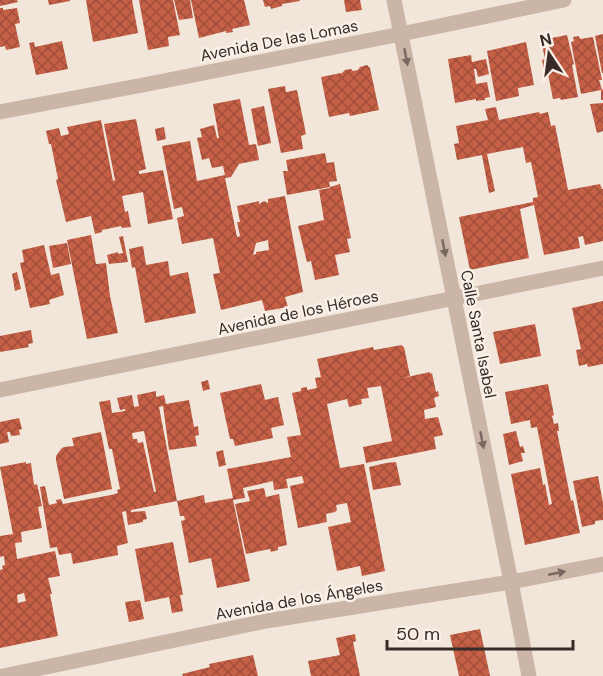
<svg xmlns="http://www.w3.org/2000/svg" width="603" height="676" font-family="'DM Sans',sans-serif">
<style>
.building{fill:url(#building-cross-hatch);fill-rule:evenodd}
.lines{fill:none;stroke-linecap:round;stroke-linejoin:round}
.minor{stroke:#cab5a7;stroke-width:15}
.tertiary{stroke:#cab5a7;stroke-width:15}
.oneway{fill:#796961}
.labels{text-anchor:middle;stroke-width:5;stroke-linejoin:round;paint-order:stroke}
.street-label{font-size:16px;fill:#362b27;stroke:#f9f0e7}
</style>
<defs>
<pattern id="building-cross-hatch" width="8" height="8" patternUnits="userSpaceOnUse" patternTransform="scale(1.5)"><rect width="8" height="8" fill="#c55f45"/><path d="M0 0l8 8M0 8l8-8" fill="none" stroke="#a14f3a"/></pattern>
</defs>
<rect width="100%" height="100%" fill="#f2e6db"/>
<path class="building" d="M0,0H17L18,2L0,6Z
M48,0H70V1L49,5Z
M86,0H132L138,33L93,42Z
M139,0H173L180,35L168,37L169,46L148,50Z
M174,0H190L193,18L179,20Z
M191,0H244L250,25L232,29L233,32L226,33V31L199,38Z
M263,0H299L300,1L282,4V6L271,9L270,6L265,7Z
M344,0H360L362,10L346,12Z
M0,8H3V10L17,8L20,23L15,24L20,47L6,50L5,46L0,47Z
M603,34V73H602L595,36Z
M567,35L574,64L572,65L578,97L561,100L560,98L553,99L548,74L545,75L542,60L545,59L541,40Z
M579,36L580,39L593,37L602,80H599L602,90L603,89V100H601V90L581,94L571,42L574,41L573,37Z
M62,41L68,69L36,75L29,43L34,42L35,47Z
M526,42L534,85L518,88L519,96L496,101L487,51Z
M471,55L472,62L486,59L489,74L478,77L476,69H474L476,84L487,82L490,97L485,98V100L476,101V99L455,103L448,59Z
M367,65L370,68L379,110L350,116L349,113L329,117L321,77L341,73V74L345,70L351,69L353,71L358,70L360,67Z
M285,86L286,92L297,90L306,134L301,136L303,149L281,153L268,89Z
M240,99L249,145L256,144L259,160L239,164L231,177L225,178L237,237L240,236L237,222H240L237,206L259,201V204L264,201L268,203V199L285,196L303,292L285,297L288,307L265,311L262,300L221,310L213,274L220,273L213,238L182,244L177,218L184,216L182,207L174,209L162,146L190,141L197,181L225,175L223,166L212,168L209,158L202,160L197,138L202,137L200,129L214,125L217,138H219L213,104ZM268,240L269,250L256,252V254L253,255L256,243Z
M603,103V131L597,133L590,104Z
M264,106L271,143L258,146L251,109Z
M496,107L499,120L539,112L540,114L548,112L551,126L555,125L568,190L600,184L602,189H603V241L585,245L583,236L578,237L580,248L544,255L534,205L520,209L529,258L470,270L459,217L533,202V198L538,197L531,162L526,163L523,147L487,154L495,191L489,193L482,155L457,160L454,144L459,143L456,126L488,120L485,109Z
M136,119L146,169L139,171V174L163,170L173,219L148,224L143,192L122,196L125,212L128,211L131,227L122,228L121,226L102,230V232L95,234L91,216L66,222L56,180L58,179L51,144H49L46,131L59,128L61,136L69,134L67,127L101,120L113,181L115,180L104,124Z
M164,127L166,139L157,141L155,129Z
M325,153L327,163L334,162L337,181L329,182L330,187L287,195L283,171H288L286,160Z
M340,184L351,238L347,239L350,252L335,255L339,275L315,280L311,261L307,262L298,226L324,220L319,190L330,188V187Z
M91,235L96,264L106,263L110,296L118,333L87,339L67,240Z
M123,236L128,262L109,264L107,255L118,252V254L123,253L119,237Z
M67,243L71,264L53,268L49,246Z
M44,245L51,275L59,273L64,295L49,300L50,304L30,308L20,263L24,262L22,250Z
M143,246L146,265L168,261L170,276L188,272L196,313L145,323L135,267L132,268L129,249Z
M17,272L21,289L15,291L12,274Z
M603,301V364L588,367L587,364L579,366L576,350L581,349L572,308Z
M535,324L541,356L500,364L493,332Z
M31,330L33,343L28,344L29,347L0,352V336Z
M402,345L403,347H404L410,376L398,379L430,372V374L432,373L436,392L438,391L439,396L434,398L436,407L424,410L425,419L438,417L443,435L434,437L436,449L366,463L363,447L392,441L381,386L367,388L369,398L361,399L362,404L349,407L347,399L327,404L340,468L364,464L385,571L362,576L360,566L337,571L328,527L351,522L347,503L336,505L337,510L335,512L326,514L327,522L298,528L290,486L304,483L302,476L286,479L288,488L274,490L273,481L243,488L245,498L233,500L250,581L217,588L211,558L189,563L181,521L185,520L184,516H180L177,501L131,510V512L145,511L147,519L143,520V522L128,525L126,511L122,512L128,543L117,546L118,555L73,564L71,553L59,555L57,547L50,548L40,487L45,486L49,505L57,503L56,500L61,499L63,504L111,495L118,493L117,490L120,489L112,449H109L99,402L110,400L112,413L125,411V409L120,410L117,398L132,395L134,407L139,406L137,395L156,391V397L164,395L166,404L189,400L194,427L198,426L199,435L195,436L197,446L169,450L163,406L159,407L177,501L204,495L205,503L233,498L227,469L291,457L287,437L301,435L292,393L301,391V388L307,387V390L317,388L315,378L321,377L317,359L373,347L374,350ZM144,431L156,492H154L143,442L138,443L137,439H133L132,433Z
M208,380L210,389L203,391L201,382Z
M261,384L265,400L278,397L284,425L271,428L273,438L235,446L233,439H230L220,393Z
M548,384L554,415L552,416L554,424L558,423L559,431H557L571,501L573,500L580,533L525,545L511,474L540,468L543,485L545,484L549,505L552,504L537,427L531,428L530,420L511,424L505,392Z
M19,418L22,429L19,430L20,435L11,436L10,432H7L9,442L0,444V422Z
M516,431L520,447L523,446L525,453H521L523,461L509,465L503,434Z
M101,432L112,489L64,499L56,460V456L61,449L64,447L74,446L72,438Z
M223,450L226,465L219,467L216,452Z
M26,462V464L31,463L34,485L37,484L42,506L38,507L42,528L21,532L22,542L15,543L17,559L55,551L60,576L48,578L52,594H50L58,636L0,648V570L3,569L2,566L5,565L4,556L0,557V536L13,534L0,467ZM24,593L26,601L18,603L17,595Z
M396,462L401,485L373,490L369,467L386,463Z
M598,476L603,503V520L595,521V524L582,527L573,481Z
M264,488L266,497L279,494L287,545L278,547V550L271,552L270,549L246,554L235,504L250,501L247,491Z
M173,542L183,595H180L183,611L172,613L169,597L145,602L135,549Z
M140,600L144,619L129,622L125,602Z
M480,629L490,676H459L450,635Z
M355,634L356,641L353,642L360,676H311L308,661L340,655L336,638Z
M253,655L258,676H183L182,674L210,667L209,664Z"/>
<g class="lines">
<path class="minor" d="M0,112L143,85L401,34
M0,390L603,268
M3,676L266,621L511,582"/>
<path class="tertiary" d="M394,0L511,582L529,676
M401,34L564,0
M511,582L603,564"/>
</g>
<defs><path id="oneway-solid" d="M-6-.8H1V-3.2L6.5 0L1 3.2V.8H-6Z" transform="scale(1.5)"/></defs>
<g class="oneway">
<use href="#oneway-solid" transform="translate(406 57) rotate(79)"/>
<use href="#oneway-solid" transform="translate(444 248) rotate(79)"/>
<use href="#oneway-solid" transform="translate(482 440) rotate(79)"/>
<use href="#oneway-solid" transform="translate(557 573) rotate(-11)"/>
</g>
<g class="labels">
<g class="street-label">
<text transform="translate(279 40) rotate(-11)" y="6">Avenida De las Lomas</text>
<text transform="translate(298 312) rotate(-12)" y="6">Avenida de los Héroes</text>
<text transform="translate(479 334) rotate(79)" y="6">Calle Santa Isabel</text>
<text transform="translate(299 599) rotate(-10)" y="6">Avenida de los Ángeles</text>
</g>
</g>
<g transform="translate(549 54) rotate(347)" stroke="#f9f0e7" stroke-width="4.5" paint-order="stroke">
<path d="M0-4.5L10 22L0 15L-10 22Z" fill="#362b27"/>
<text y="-9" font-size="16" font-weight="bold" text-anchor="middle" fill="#362b27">N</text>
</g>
<path d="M387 640v9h186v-9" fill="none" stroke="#362b27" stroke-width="3"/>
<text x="396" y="640" font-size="18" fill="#362b27" stroke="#f9f0e7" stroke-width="4.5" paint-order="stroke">50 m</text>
</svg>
